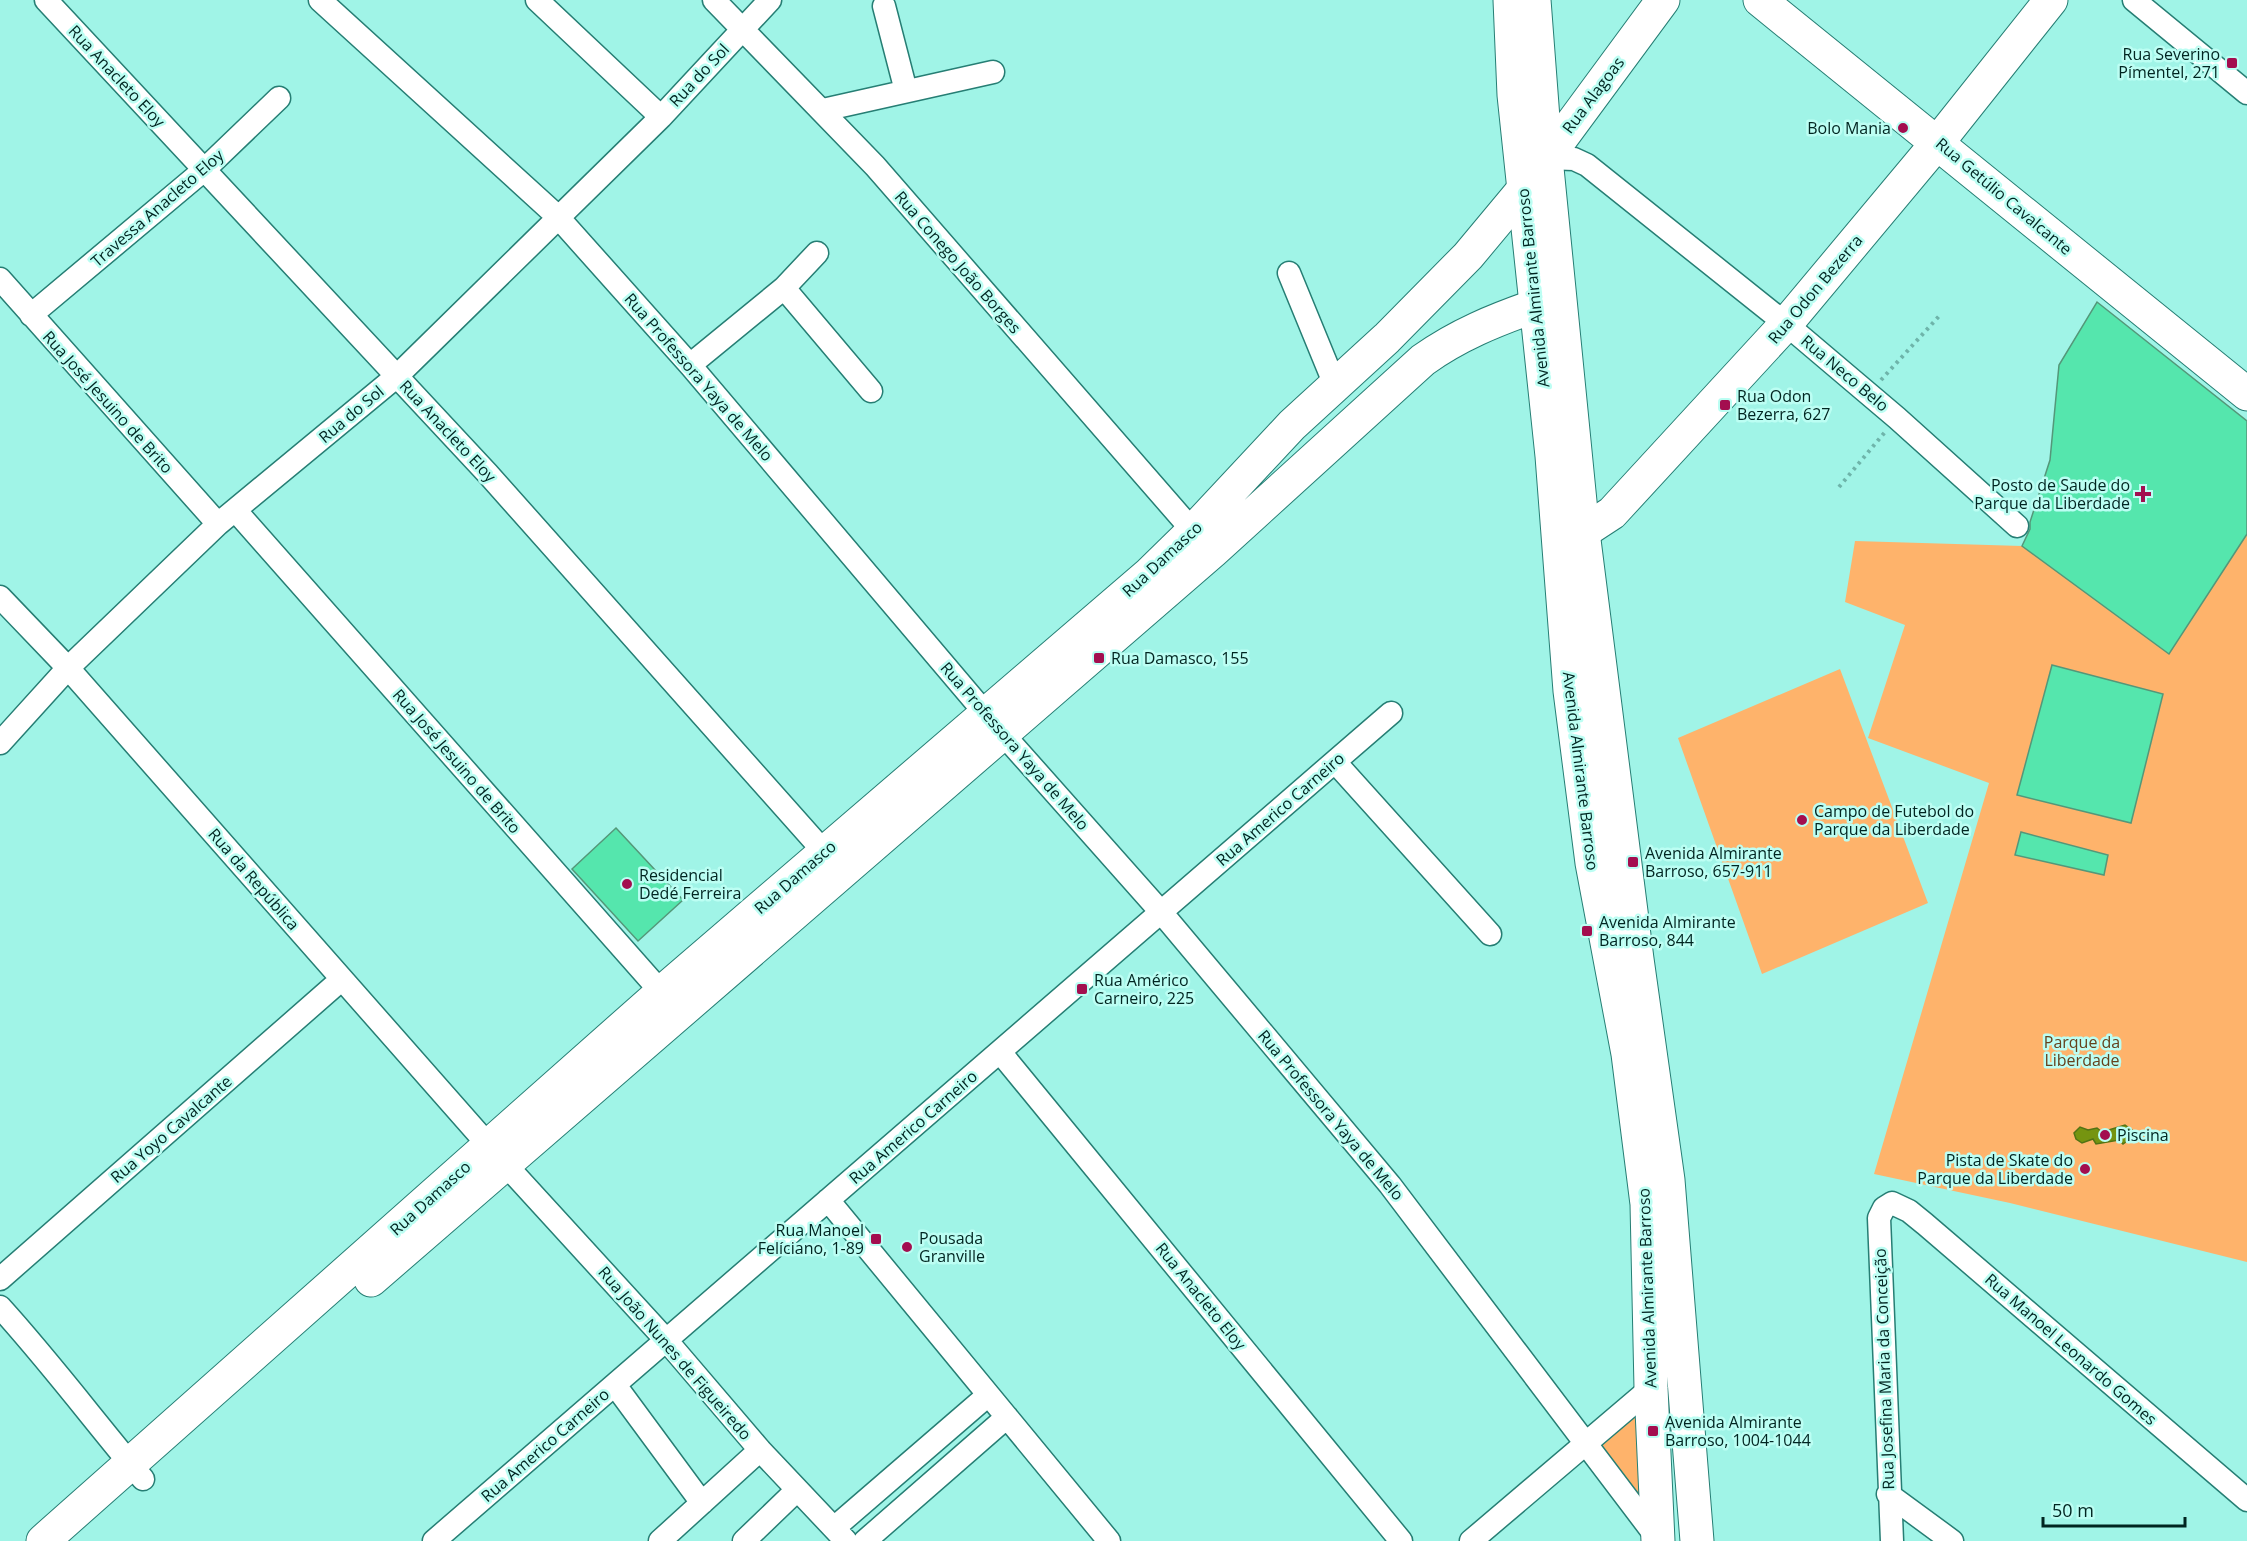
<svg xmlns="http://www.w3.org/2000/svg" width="2247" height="1541" font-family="'Open Sans',sans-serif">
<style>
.green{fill:#feb36b}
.water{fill:#759410;stroke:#527315;stroke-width:1.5}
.building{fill:#55e6ad;stroke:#549779;stroke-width:1.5}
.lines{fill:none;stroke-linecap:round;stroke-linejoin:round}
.street-casing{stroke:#267e74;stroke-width:25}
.secondary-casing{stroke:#267e74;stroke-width:35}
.primary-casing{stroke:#267e74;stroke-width:35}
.path{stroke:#6eb4aa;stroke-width:4;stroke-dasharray:3 4.5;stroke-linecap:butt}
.street{stroke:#fff;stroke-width:22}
.secondary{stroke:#fff;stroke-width:33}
.primary{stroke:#fff;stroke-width:33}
.poi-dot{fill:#a30e4f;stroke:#bcfef3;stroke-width:2}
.labels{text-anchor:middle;stroke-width:5;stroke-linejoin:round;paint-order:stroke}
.poi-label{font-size:16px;fill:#002521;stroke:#bcfef3;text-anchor:start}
.street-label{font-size:16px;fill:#002521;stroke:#bcfef3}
.park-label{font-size:16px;fill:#65411c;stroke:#bcfef3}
</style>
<rect width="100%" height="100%" fill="#a0f4e7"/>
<path class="green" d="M2247,534V1262L2010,1203L1874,1174L1989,783L1868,738L1905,625L1845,602L1855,541L2022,546L2169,654Z
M1840,669L1928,903L1762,974L1678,738Z
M1645,1404L1647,1506L1598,1444Z"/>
<path class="water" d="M2125,1125L2132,1130L2134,1136L2123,1144L2119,1140L2096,1144L2093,1139L2082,1143L2076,1139L2074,1133L2080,1127L2088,1130L2097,1128L2102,1132Z"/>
<path class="building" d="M2097,302L2247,421V534L2169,654L2022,546L2030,529V522L2050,460L2059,365Z
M2052,665L2163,694L2131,823L2017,795Z
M616,828L683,900L638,941L572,869Z
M2021,832L2108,855L2104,875L2015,855Z"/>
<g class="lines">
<defs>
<path id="street" d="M46,0L488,474L834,863
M320,0L557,216L690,365L1002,733L1161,912L1390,1185L1658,1539
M537,0L661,117
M714,0L875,166L1193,531
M2134,0L2247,93
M884,6L906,91
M823,110L993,72
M1546,158L1574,159L1587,165L1786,324L1897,418L2017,526
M1289,273L1335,385
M0,279L218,524
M784,288L871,391
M31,315L204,170L279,98
M690,365L784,288L817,253
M236,511L670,1002
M0,597L68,668L505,1164L666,1340L760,1450L846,1541
M0,743L68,668L218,524L397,376L661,117L770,0
M1335,762L1490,934
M1000,1052L1401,1541
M828,1200L1109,1541
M0,1279L342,979
M0,1307C50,1362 95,1422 143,1479
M615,1385L702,1503
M1888,1494L1952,1541
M834,1528L987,1396
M434,1541L1391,713
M660,1541L760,1450
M744,1541L797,1490
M865,1541L1007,1417
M1471,1541L1651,1388
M1892,1541L1879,1218L1884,1208L1892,1203L1909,1211L1925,1224L2247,1500"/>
<path id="secondary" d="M1760,0L2247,394
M1562,518L1583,532L1612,513L1786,324L1938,142L2051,0
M371,1280L1213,551L1423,360C1458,335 1495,320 1535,306
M43,1541L661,993L1149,574L1193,531L1292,425L1387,338L1468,256L1523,190L1663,0"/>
<path id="primary" d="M1510,0L1514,95L1552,456L1570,691L1592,863L1628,1054L1647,1204L1651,1388L1658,1541
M1534,0L1546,158L1583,532L1637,959L1668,1180L1697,1541"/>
</defs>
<use href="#street" class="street-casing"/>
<use href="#secondary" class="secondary-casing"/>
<use href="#primary" class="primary-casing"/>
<path class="path" d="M1881,380L1941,314
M1839,487L1885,432"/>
<use href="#street" class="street"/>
<use href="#secondary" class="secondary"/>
<use href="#primary" class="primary"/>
</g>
<g class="poi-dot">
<rect x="2226" y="57" width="12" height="12" rx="3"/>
<circle cx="1903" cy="128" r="6"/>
<rect x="1719" y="399" width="12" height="12" rx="3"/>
<path d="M2140 485h6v6h6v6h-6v6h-6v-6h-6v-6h6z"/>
<rect x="1093" y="652" width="12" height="12" rx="3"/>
<circle cx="1802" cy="820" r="6"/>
<rect x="1627" y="856" width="12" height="12" rx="3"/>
<circle cx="627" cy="884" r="6"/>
<rect x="1581" y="925" width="12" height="12" rx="3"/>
<rect x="1076" y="983" width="12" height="12" rx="3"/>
<circle cx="2105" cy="1135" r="6"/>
<circle cx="2085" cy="1169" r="6"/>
<rect x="870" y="1233" width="12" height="12" rx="3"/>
<circle cx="907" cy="1247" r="6"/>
<rect x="1647" y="1425" width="12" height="12" rx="3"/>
</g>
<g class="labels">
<g class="poi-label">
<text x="2220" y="60" text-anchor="end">Rua Severino<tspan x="2220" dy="18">Pímentel, 271</tspan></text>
<text x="1891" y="134" text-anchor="end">Bolo Mania</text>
<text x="1737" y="402">Rua Odon<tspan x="1737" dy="18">Bezerra, 627</tspan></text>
<text x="2130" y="491" text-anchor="end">Posto de Saude do<tspan x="2130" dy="18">Parque da Liberdade</tspan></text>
<text x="1111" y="664">Rua Damasco, 155</text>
<text x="1814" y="817">Campo de Futebol do<tspan x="1814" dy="18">Parque da Liberdade</tspan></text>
<text x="1645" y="859">Avenida Almirante<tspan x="1645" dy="18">Barroso, 657-911</tspan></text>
<text x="639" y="881">Residencial<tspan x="639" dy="18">Dedé Ferreira</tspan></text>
<text x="1599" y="928">Avenida Almirante<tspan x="1599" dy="18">Barroso, 844</tspan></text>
<text x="1094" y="986">Rua Américo<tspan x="1094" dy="18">Carneiro, 225</tspan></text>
<text x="2117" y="1141">Piscina</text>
<text x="2073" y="1166" text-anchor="end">Pista de Skate do<tspan x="2073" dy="18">Parque da Liberdade</tspan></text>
<text x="864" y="1236" text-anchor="end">Rua Manoel<tspan x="864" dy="18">Felíciano, 1-89</tspan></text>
<text x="919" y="1244">Pousada<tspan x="919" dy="18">Granville</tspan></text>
<text x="1665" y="1428">Avenida Almirante<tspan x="1665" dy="18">Barroso, 1004-1044</tspan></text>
</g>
<g class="street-label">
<text transform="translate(699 75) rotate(-47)" y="6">Rua do Sol</text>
<text transform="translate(117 76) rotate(47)" y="6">Rua Anacleto Eloy</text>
<text transform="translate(1593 95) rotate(-53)" y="6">Rua Alagoas</text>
<text transform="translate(2004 196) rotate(40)" y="6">Rua Getúlio Cavalcante</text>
<text transform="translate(157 208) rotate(-41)" y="6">Travessa Anacleto Eloy</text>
<text transform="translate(958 262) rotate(49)" y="6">Rua Conego João Borges</text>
<text transform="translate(1533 288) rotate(-96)" y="6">Avenida Almirante Barroso</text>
<text transform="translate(1815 289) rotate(-50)" y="6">Rua Odon Bezerra</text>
<text transform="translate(1845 373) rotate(40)" y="6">Rua Neco Belo</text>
<text transform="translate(699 377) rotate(49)" y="6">Rua Professora Yaya de Melo</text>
<text transform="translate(108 402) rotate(48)" y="6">Rua José Jesuino de Brito</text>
<text transform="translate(351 414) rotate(-40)" y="6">Rua do Sol</text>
<text transform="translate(448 431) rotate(47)" y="6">Rua Anacleto Eloy</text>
<text transform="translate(1162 559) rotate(-43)" y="6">Rua Damasco</text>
<text transform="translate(1015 746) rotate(49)" y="6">Rua Professora Yaya de Melo</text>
<text transform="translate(457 761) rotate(49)" y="6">Rua José Jesuino de Brito</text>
<text transform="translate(1581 771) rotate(83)" y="6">Avenida Almirante Barroso</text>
<text transform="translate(1280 809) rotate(-41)" y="6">Rua Americo Carneiro</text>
<text transform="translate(795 877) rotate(-41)" y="6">Rua Damasco</text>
<text transform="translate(254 879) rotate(49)" y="6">Rua da República</text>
<text transform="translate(1331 1115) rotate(50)" y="6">Rua Professora Yaya de Melo</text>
<text transform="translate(913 1127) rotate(-41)" y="6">Rua Americo Carneiro</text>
<text transform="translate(171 1129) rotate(-41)" y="6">Rua Yoyo Cavalcante</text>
<text transform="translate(430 1198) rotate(-42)" y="6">Rua Damasco</text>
<text transform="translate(1647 1288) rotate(-92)" y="6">Avenida Almirante Barroso</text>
<text transform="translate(1201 1296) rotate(51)" y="6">Rua Anacleto Eloy</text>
<text transform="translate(2071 1349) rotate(41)" y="6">Rua Manoel Leonardo Gomes</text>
<text transform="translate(675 1353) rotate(49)" y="6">Rua João Nunes de Figueiredo</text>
<text transform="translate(1884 1369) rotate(-92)" y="6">Rua Josefina Maria da Conceição</text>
<text transform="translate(545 1445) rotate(-41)" y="6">Rua Americo Carneiro</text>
</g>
<g class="park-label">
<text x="2082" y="1048">Parque da<tspan x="2082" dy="18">Liberdade</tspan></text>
</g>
</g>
<path d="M2043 1517v9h142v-9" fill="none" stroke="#002521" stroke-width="3"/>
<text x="2052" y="1517" font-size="18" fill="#002521" stroke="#bcfef3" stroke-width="4.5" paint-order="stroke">50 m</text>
</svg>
